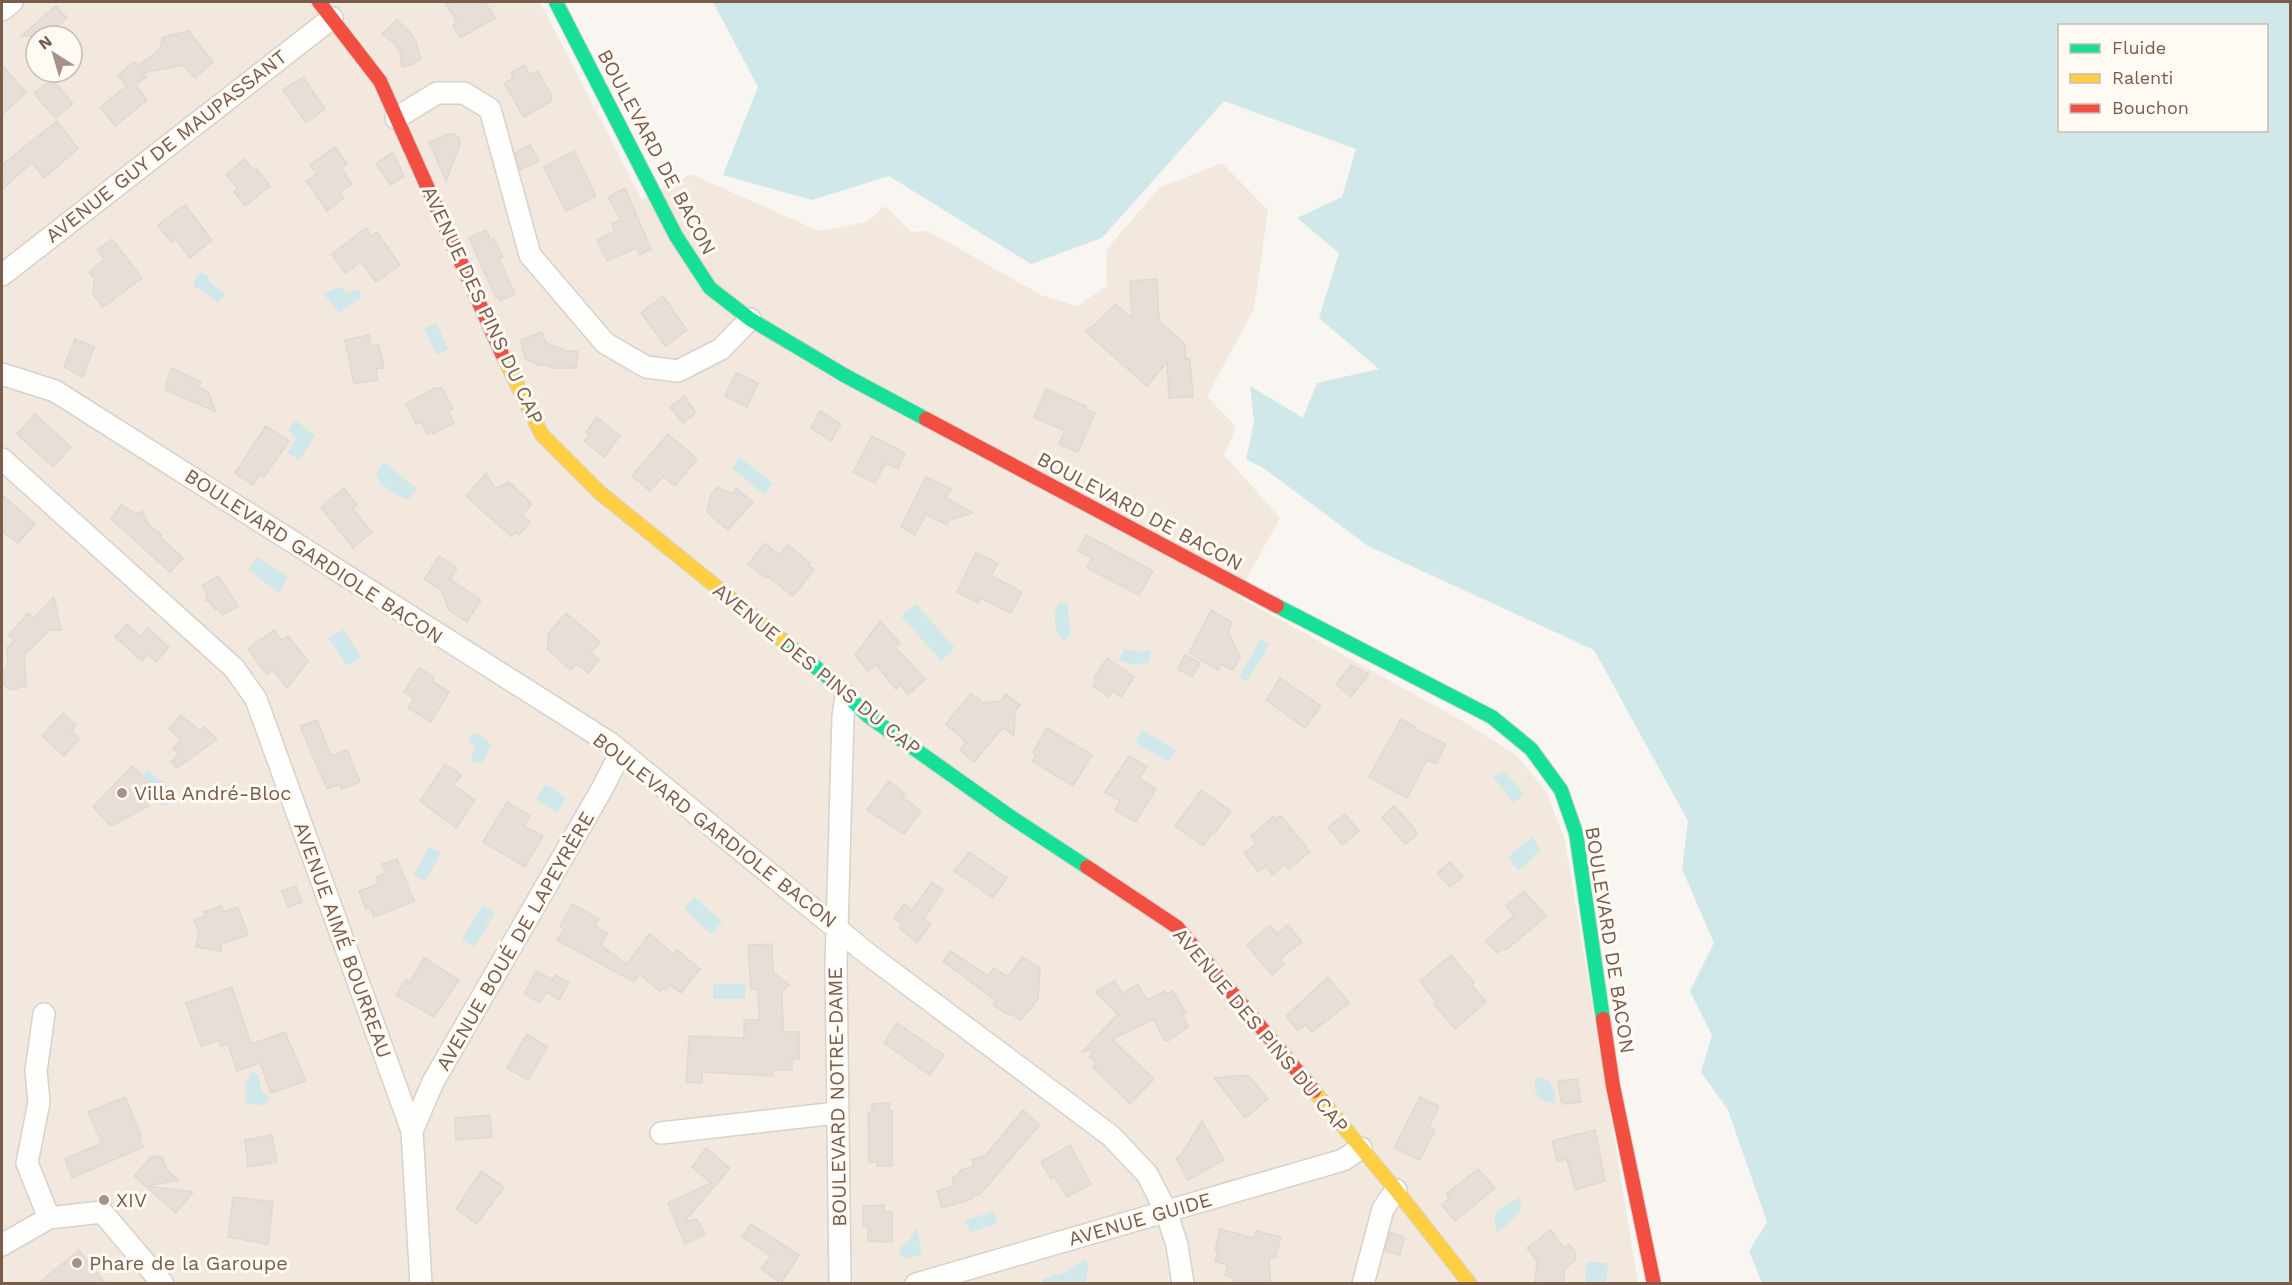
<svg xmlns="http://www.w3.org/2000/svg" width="2292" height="1285" font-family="'Work Sans',sans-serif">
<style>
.residential{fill:#f2e8de;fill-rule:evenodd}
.water{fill:#d0e8ea;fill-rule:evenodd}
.building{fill:#e6ded7;stroke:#e2d8d2;stroke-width:1.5}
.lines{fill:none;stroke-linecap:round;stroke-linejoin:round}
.street-casing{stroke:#d7d1cb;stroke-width:24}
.fast-casing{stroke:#d9d2cb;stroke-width:16}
.slow-casing{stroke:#d9d2cb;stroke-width:16}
.jam-casing{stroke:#d9d2cb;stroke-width:16}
.street{stroke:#fefefd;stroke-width:21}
.fast{stroke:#16e098;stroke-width:14}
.slow{stroke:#ffcf43;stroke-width:14}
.jam{stroke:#f24e42;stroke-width:14}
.poi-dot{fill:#a69286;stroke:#fffaf3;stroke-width:2}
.labels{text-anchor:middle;stroke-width:6;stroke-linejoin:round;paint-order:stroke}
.street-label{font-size:20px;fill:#7a5c4d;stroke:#fffaf3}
.poi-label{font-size:20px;fill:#7a5c4d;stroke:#fffaf3;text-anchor:start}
</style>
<rect width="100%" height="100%" fill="#f9f5f0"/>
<path class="residential" d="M2,2H540L642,200L691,174L819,231L866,222L885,206L911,232L928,231L1041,295L1077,306L1107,286V249L1159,188L1222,163L1268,210L1254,309L1207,396L1236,427L1224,455L1280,518L1237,596L1466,723L1515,754L1546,791L1565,841L1638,1283L2,1284ZM36,36H72V72H36Z"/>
<path class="water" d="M713,2H2290V1283H1762L1749,1251L1767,1222L1728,1110L1701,1072L1712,1035L1690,991L1714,943L1682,869L1688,821L1594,650L1368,546L1265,469L1246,459L1254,422L1250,386L1303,418L1317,383L1379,369L1319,318L1339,253L1297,218L1342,197L1356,149L1224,101L1102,238L1031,264L889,176L812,200L723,175L758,87ZM2060,26H2266V130H2060Z
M201,272L208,276L211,284L226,294L217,303L206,292L195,288L194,280Z
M340,287L348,293L359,289L362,297L339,313L323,293Z
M437,323L448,349L436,355L424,328Z
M296,420L315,436L299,460L288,453L296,438L288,430Z
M740,457L773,484L764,495L732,468Z
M384,462L417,489L408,500L382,486L376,474Z
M258,557L288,577L279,593L248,570Z
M1067,603L1071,634L1065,641C1054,631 1052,618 1058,604Z
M916,604L955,648L941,661L901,616Z
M343,629L361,658L347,666L329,638Z
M1260,639L1269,644L1247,682L1240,676Z
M1125,649L1137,652L1151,650L1149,663L1132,665L1119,660Z
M1142,730L1175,750L1168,762L1135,742Z
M474,733L483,737L491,745L482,763H473L471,757L475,750V745L469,742V737Z
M147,769L176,795L175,802L162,806L146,784L148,780L142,774Z
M1504,771L1524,794L1514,803L1493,777Z
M546,784L566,798L557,813L536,800Z
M1532,837L1541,850L1519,871L1508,857Z
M429,847L441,853L425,881L413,875Z
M695,897L722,922L711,934L684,909Z
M483,905L495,913L474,947L462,939Z
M713,984H745V999H713Z
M251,1073H256L259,1076L261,1091L270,1098L263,1105L246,1104L245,1085Z
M1536,1077L1550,1081L1555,1093L1554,1104L1540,1100L1534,1088Z
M1519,1197L1522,1209L1507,1225L1497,1232L1494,1217L1498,1210Z
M994,1211L997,1224L970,1232L965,1220Z
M917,1228L922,1254L904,1259L899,1253L900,1248L908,1242Z
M1085,1259L1088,1267L1086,1283H1042L1043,1279L1066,1272Z
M1587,1262L1608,1263L1606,1283H1585Z"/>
<path class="building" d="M445,2H485L495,18L460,38L453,25L457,22Z
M56,6L67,18L56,28L63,36H21Z
M397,20L410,32L416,42L421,59L413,64L402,67L400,51L394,43L382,34Z
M189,31L213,62L195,78L183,65L143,73L146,77L136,85L147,100L115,126L100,107L127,86L118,75L134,62L138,66L160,49L163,37Z
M2,65L26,93L2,114Z
M524,65L530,75L538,71L551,95V101L524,117L504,84L513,78L511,73Z
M303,77L325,109L306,123L283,90Z
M52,79L73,104L55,118L34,93Z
M57,121L78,149L44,178L32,163L2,189V165Z
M449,134H455L459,138L460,145L446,181L429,142Z
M530,145L539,161L520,170L515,153Z
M335,147L347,164L341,168L352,184L340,192L344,198L327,211L306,181L317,174L310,165Z
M574,151L596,196L566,211L544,167Z
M393,152L404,176L391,185L376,164Z
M245,159L254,171L257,169L270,186L245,206L234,192L238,189L226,174Z
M625,188L651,249L640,255L636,248L607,261L597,240L615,231L612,224L621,220L608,197Z
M185,205L212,240L190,258L176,239L171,242L158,225Z
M366,228L372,236L377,232L400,265L376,282L361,262L345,273L332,254Z
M486,230L491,241L494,239L503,257L499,259L515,294L500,301L499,296L496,298L469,238Z
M112,239L142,278L103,307L93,294L94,278L89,272L105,259L97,250Z
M1157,279L1159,321L1185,344L1186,359H1190L1193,397L1169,398L1167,362L1147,386L1085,331L1097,323L1115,304L1132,318L1130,281Z
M663,296L687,330L665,346L641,313Z
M542,332L546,343L567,351H578L576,368H551V366L539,365L525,359L521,340Z
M369,335L371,346L379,345L384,368L376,369L378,380L354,384L345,340Z
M75,339L94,347L83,377L64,367Z
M172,368L201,382L199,387L208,392L216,412L166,390V383Z
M736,373L758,383L747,407L725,396Z
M435,388H442L453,409L448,411L454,423L433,434L431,431L427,434L421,422L416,424L406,404Z
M1046,389L1086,406L1084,409L1095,413L1078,452L1059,444L1065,431L1034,417Z
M684,396L696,413L683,423L670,407Z
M820,411L841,424L831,441L811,428Z
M35,414L71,447L53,467L17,434Z
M597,417L620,436L604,457L584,441L589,435L586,432Z
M266,426L289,441L264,477L260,474L253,485L235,473Z
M668,434L697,459L675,486L663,476L650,491L632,476Z
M872,436L877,440L878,439L905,453L898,469L886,463L875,483L853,472Z
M486,473L495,489L509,482L530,502L531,505L522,515L530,522L519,535L516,532L512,537L466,496Z
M926,477L951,489L946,498L973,513L949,520L947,525L926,514L915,535L901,527Z
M717,487L732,494L736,488L753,502L728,530L707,512L711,495Z
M344,488L357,505L353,509L372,532L353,548L321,507Z
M2,495L35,524L18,543L2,531Z
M121,505L137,514L142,511L150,526L162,535L160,537L183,558L170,572L111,519Z
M1086,535L1153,571L1139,595L1087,568L1092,558L1078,551Z
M765,543L779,555L788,545L810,563L808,565L814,570L793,596L767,576L766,578L748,564Z
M976,553L998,563L991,576L1022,592L1011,613L980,598L978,603L957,592Z
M439,556L457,568L450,579L481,600L467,622L449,610L441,590L424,579L432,568L431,566L432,567Z
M218,576L238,606L222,615L218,608L215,610L210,602L206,601L207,593L202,586Z
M54,597L61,630H50L24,655L26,686L10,690L2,683V673L8,666L7,648L14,640L9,635L28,613L34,618Z
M1211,610L1232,622L1228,631L1240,657L1233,670L1221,664L1218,670L1189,653Z
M566,613L600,642L591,653L599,660L588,673L577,664L571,670L548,650V634Z
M880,621L900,643L895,647L925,679L908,695L900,684L896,689L876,665L868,671L855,655Z
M127,624L140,637L148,628L169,647L156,662L148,654L142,661L115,637Z
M274,630L282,641L288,636L308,661L287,688L273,670L267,675L248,649Z
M1185,655L1200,663L1192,677L1178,669Z
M1107,658L1134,677L1121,697L1113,691L1109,697L1093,686L1097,680L1094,678Z
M1351,665L1369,674L1351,697L1336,684Z
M419,668L434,677L432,681L449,692L431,722L408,708L414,698L404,692Z
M1280,678L1321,706L1305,728L1266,700Z
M971,693L983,703L1001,701L1006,694L1020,705L1015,712L1014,736L1003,727L974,762L960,750L966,742L946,724Z
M63,713L76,725L71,731L79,739L64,756L42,736Z
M181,715L200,731L204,727L217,739L177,768L171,762L179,754L173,749L181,740L169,729Z
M1401,719L1416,727L1415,729L1446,744L1436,764L1427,759L1407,798L1369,777Z
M317,720L331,756L347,750L360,782L341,789L340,784L327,789L300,726Z
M1047,728L1092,755L1073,786L1032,761L1036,754L1033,752Z
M1129,756L1147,767L1139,778L1156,789L1136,822L1115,810L1120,801L1105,792Z
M445,764L461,775L454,785L475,800L456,828L420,801Z
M132,766L149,782L141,791L149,806L111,826L93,807Z
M889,781L905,794L903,797L921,811L904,834L867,810Z
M1201,790L1231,811L1215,833H1212L1203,846L1175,826Z
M507,802L530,816L524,826L543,836L525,867L483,842Z
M1394,806L1414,828L1417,835L1405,844L1382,817Z
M1345,814L1359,831L1342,845L1328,827Z
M1274,816L1276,820L1281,816L1310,852L1289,869L1285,864L1272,875L1266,866L1258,872L1244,853L1256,843L1251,836Z
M969,852L1007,878L993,898L954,871Z
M397,859L414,901L374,917L370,908L366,909L359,891L378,884L376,877L386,873L382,864Z
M1450,862L1463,877L1450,887L1437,873Z
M932,882L943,890L924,919L931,924L917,943L900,928L902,924L894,918L904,904L912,910Z
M296,886L302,902L288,907L282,891Z
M1524,891L1546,916L1506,950L1504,948L1497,953L1486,941L1514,915L1506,906Z
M572,904L599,919L595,926L607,933L601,945L627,964L649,934L674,954L677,950L700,969L681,993L670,985L665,990L663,988L660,991L639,974L634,982L557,940L564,929L560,926Z
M221,906L224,912L238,907L248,935L221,944V951L196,947L199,933L194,920L206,916L204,912Z
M1270,925L1277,934L1288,925L1302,942L1280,959L1284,964L1272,975L1247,945Z
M772,944L773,972L789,985L782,992L783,1032H799V1059H792V1070H773V1076L702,1072V1083L686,1082L689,1036L744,1038V1020H759L758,989H751L748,945Z
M950,951L988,976L994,968L1008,977L1022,957L1040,968L1038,999L1021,1020L1010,1013L1009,1015L993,1005L996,1001L943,961Z
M1451,955L1474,983L1472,985L1486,1002L1455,1029L1434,1004L1436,1002L1420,981Z
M424,958L459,980L434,1017L396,995L406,980L410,982Z
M536,971L553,980L555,975L569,983L559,1000L546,992L540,1003L524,994Z
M1328,977L1349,1003L1312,1032L1305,1024L1298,1031L1286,1016Z
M1115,981L1122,994L1138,984L1147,1000L1165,991L1167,994L1173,991L1186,1013L1183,1015L1188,1027L1168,1041L1164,1040L1154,1019L1112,1039L1154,1079L1130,1104L1093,1067L1096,1064L1090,1057L1093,1052L1091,1050L1082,1052L1118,1014L1095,992Z
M232,987L251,1044L285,1032L306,1081L271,1093L260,1063L237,1071L228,1044L221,1046L219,1040L201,1046L186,1003Z
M897,1023L944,1055L930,1075L884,1043Z
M527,1034L547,1047L528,1080L507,1068Z
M1248,1075L1268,1099L1245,1118L1214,1078Z
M1577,1079L1581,1102L1563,1104L1561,1102L1558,1081Z
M125,1097L141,1135L140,1139L143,1147L72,1178L65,1159L102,1143L88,1112Z
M1420,1097L1439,1106L1429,1127L1435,1130L1420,1160L1394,1148Z
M889,1103V1111H892V1166H877V1162H869L868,1113L872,1112V1104Z
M1023,1110L1040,1125L1031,1135L980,1194L971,1197L972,1199L942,1208L937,1191L954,1186L952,1177L957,1176L961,1170L974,1166L972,1160L986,1155Z
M490,1115L492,1137L456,1140L455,1118Z
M1202,1121L1224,1160L1188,1180L1176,1158L1181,1155Z
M1595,1130L1605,1181L1575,1190L1567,1159L1557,1161L1552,1141Z
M272,1135L277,1162L248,1167L245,1140Z
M1070,1145L1091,1184L1067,1197L1055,1177L1051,1179L1041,1162Z
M706,1148L730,1168L684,1222L697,1219L705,1235L685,1244L668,1203L711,1183L692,1167Z
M158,1156L163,1159L167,1170L179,1180L146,1186L193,1192L176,1213L134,1176L151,1157Z
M1478,1169L1495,1188L1455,1221L1442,1205L1449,1198L1446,1194Z
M481,1171L504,1187L477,1224L456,1209Z
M233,1197L273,1202L268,1244L228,1237Z
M884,1205V1212H892V1242L868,1241V1226H863V1206Z
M751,1224L799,1255L781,1283L761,1269L771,1256L742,1237Z
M1220,1229L1254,1238L1256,1231L1281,1237L1275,1258H1269L1271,1284H1232L1233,1278L1225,1276L1228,1265L1215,1261L1218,1250H1215Z
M1551,1230L1564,1248L1569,1244L1575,1252L1576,1259L1564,1270V1284H1535L1537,1261L1527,1248Z
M1390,1232L1404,1237L1400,1255L1385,1251Z
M79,1250L106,1284H38Z"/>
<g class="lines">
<defs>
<path id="street" d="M2,10L12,2
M396,118L437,93H464L490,109L530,255L605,343L646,367L678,371L721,349L750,319
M2,275L332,18
M2,374L55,391L610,743L869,955L1111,1136L1147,1174L1166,1211L1177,1245L1183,1284
M2,459L234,668L256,699L412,1131L421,1284
M44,1014L36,1071L39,1102L27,1163L49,1218
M412,1131L433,1082L602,789L621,752
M661,1133L836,1113
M2,1245L49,1218L102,1212L163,1284
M840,1284L836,965L843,717L846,696
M916,1284L1343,1160L1361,1148
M1363,1284L1383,1209L1396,1190"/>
<path id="fast" d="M556,2L676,236L710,288L750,319L844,375L926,419
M1277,606L1492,717L1531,749L1561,790L1576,833L1603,1019
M781,639L829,678L868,716L1008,815L1087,867"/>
<path id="slow" d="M502,354L542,435L599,492L781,639
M1314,1091L1396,1190L1470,1284"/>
<path id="jam" d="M319,2L380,81L502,354
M926,419L1277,606
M1087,867L1177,927L1314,1091
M1603,1019L1613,1086L1654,1284"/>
</defs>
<use href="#street" class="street-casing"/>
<use href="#fast" class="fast-casing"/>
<use href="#slow" class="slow-casing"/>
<use href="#jam" class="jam-casing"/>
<use href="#street" class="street"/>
<use href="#fast" class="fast"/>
<use href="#slow" class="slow"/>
<use href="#jam" class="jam"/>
</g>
<g class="poi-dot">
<circle cx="122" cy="793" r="6"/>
<circle cx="104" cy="1200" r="6"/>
<circle cx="77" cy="1263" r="6"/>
</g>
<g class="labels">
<g class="street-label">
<text transform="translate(166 146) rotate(-38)" y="7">AVENUE GUY DE MAUPASSANT</text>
<text transform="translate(657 152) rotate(62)" y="7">BOULEVARD DE BACON</text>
<text transform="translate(483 305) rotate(65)" y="7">AVENUE DES PINS DU CAP</text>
<text transform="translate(1140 511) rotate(28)" y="7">BOULEVARD DE BACON</text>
<text transform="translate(314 556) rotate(33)" y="7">BOULEVARD GARDIOLE BACON</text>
<text transform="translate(817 669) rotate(39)" y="7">AVENUE DES PINS DU CAP</text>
<text transform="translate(715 830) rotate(38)" y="7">BOULEVARD GARDIOLE BACON</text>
<text transform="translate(343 940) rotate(70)" y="7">AVENUE AIMÉ BOURREAU</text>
<text transform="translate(1610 940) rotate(81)" y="7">BOULEVARD DE BACON</text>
<text transform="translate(515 941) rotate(-60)" y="7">AVENUE BOUÉ DE LAPEYRÈRE</text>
<text transform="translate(1261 1030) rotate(50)" y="7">AVENUE DES PINS DU CAP</text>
<text transform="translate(837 1097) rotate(-91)" y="7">BOULEVARD NOTRE-DAME</text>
<text transform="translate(1140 1219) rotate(-16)" y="7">AVENUE GUIDE</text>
</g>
<g class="poi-label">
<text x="134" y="800">Villa André-Bloc</text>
<text x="116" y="1207">XIV</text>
<text x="89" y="1270">Phare de la Garoupe</text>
</g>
</g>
<rect width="2292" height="1285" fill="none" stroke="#7a5c4d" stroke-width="6"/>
<rect x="2058" y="24" width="210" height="108" fill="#fffaf3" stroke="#cabbb1" stroke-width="1.5"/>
<rect x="2070" y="44" width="30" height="9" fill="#16e098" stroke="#cabbb1" stroke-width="1.5"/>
<text x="2112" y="54" font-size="18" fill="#7a5c4d">Fluide</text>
<rect x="2070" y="74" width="30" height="9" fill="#ffcf43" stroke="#cabbb1" stroke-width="1.5"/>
<text x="2112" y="84" font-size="18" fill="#7a5c4d">Ralenti</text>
<rect x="2070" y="104" width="30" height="9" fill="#f24e42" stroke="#cabbb1" stroke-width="1.5"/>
<text x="2112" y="114" font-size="18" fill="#7a5c4d">Bouchon</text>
<g transform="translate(54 54) rotate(323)"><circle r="28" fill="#fffaf3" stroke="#cabbb1" stroke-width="1.5"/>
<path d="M0-4.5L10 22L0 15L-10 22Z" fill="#a69286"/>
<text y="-9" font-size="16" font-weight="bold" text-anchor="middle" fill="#7a5c4d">N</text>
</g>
</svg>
